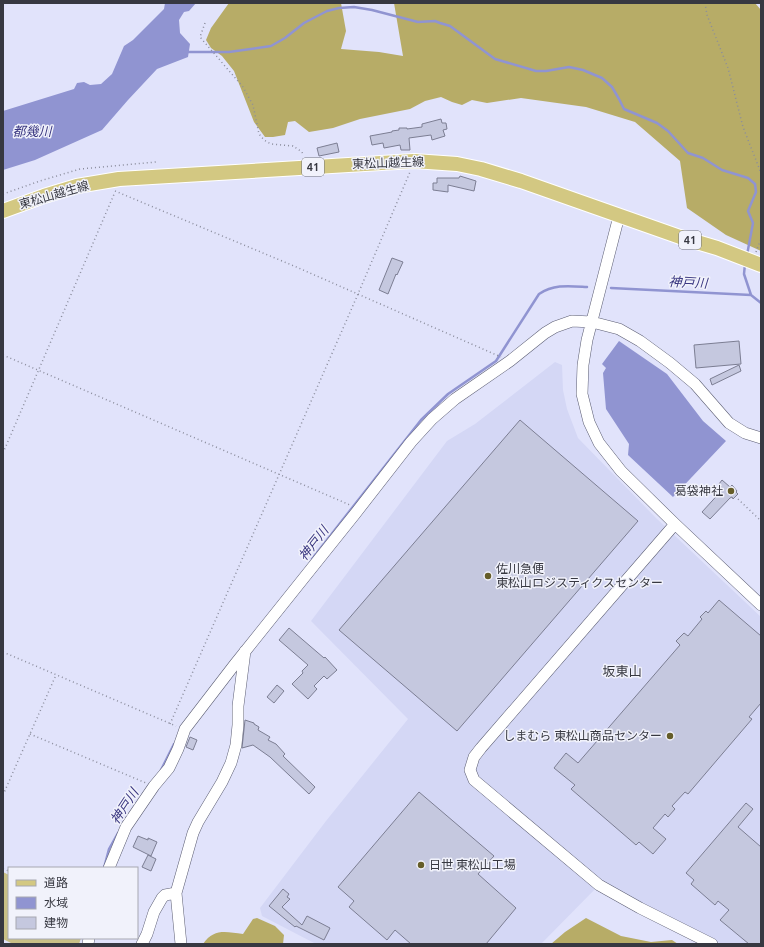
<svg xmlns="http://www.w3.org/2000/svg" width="764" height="947" font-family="Ubuntu,'Noto Sans JP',sans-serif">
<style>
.built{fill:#d4d7f5}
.green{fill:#c9c086}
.forest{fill:#b7ac67}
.water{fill:#9094d1}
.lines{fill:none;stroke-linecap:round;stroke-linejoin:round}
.stream{stroke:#9094d1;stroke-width:2.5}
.building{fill:#c5c8df;stroke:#7c7e93}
.minor-casing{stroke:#5c5e73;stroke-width:12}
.major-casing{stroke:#fff;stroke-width:16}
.path{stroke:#8b8d9d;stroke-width:1.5;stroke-dasharray:1 3;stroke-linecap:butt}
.minor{stroke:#fff;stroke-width:11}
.major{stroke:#d3c882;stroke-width:14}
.poi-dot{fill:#655d29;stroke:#f1f2fb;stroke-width:1.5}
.labels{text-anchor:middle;stroke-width:3;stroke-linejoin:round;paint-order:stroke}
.shield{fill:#f1f2fb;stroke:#6f7079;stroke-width:1}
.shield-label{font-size:11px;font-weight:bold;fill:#373841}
.street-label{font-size:12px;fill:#373841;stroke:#f1f2fb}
.poi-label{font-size:12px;fill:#373841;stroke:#f1f2fb;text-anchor:end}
.water-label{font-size:13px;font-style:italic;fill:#3a3781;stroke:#f1f2fb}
.neighbourhood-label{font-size:13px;fill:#373841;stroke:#f1f2fb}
</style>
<rect width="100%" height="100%" fill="#e1e3fb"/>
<path class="built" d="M555,362L562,365L563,390L567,409L578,438L656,518L761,617V944H722L602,882L541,944H316L262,916L260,908L326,821L408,719L311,621L447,441L475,424Z"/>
<path class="green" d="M3,872L9,875V938H81L79,944H13L3,939Z"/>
<path class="forest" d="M229,3H341L346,31L341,49L379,52L403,56L394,3H755L761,10V251L726,235L687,208L680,161L635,122L586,107L521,98L487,103L472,100L462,105L452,102L441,97L425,101L410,109L360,119L333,128L309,132L295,121L288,122L285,135L273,137H265L254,122L234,71L222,56L211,48L206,40L211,28Z
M257,918L275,926L284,935L283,944H203C214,928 226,932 243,934L253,919Z
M586,918L621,936L651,942L672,940L678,944H551L565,932Z"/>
<path class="water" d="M165,3H196L189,11L184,12L179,20L180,33L190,44L188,57L157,69L128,100L102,130L35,160L3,170V111L74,89L77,83L84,82L90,85L101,84L112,74L124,46L133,40L164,9Z
M619,341L667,374L703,421L726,441L673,497L628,455L629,444L606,409L603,373L606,368L602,364Z"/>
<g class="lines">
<path class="stream" d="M187,52H229L271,46L285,38L304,23L327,11L339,8L354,7L372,10L418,22L435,21L440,23L450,26L495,59L536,71H546L569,67L583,70L602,78L612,87L619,99L624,109L657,123L668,131L688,153L703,158L722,170L748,178L755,184L756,192L748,211L753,223L747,255
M745,264L744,274L751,295
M611,288L751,295L761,303
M312,559L421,420L448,394L496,361L539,294C554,284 569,286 587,287
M161,770L174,744
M104,868L109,849L118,833"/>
</g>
<path class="building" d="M441,119L442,123H446L447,129L443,130L445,136L432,140L431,135L409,138L410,150H401L400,145L384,148L383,143L372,145L370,136L392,132V131L399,130V128H407V129L422,127V124Z
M337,143L339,152L319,156L317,148Z
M460,176L476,181L474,191L448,185V192L433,190V183H437V178H459Z
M392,258L403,262L397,275L396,274L388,294L379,290Z
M739,341L741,364L696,368L694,345Z
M739,365L741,371L712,385L710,379Z
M520,420L638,521L457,731L339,630Z
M722,480L730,487L732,485L737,491L736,492L738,494L733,499L732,497L730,498L710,519L702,512L723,489L719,484Z
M719,600L761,636V703L749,717L752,719L688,794L685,792L672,806L675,809L668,817L665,814L653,828L666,839L653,854L639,842L636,845L571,789L575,785L554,768L566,753L578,763L680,645L676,641L684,633L688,636L702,619L700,617L706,611L708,613Z
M289,628L324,658L325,657L337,670L327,679L324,676L314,686L317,689L308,699L292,684L303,673L302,671L308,665L279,640Z
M277,685L284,691L274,703L267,697Z
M245,720L254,723V724L259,727L258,730L270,737L268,740L276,744L285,754L283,756L315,787L309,794L270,757L253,745L242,748Z
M190,737L197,740L193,750L186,747Z
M419,792L494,856L478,874L516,908L486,944H411L395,930L387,940L349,907L354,901L338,887Z
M746,803L753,809L738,827L761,847V944H749L720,920L729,910L718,901L715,905L691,884L694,880L686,873Z
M138,836L148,840V838L157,842L151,856L133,847Z
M148,855L156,859L151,871L142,867Z
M283,889L289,894L287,897L290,899L282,907L302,925L307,916L330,928L324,940L296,926L295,927L269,906Z"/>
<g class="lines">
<defs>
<path id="minor" d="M619,216L587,340L583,365L582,394L589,422L599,443L621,471L675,524L761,605
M675,524L481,748L474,757L470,770L474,780L599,885L640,908L712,944
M109,868L126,827L154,786L169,768L178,749L185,729L235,664L355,514L411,442L432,419L455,399L510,361L545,333L555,327L572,321L592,322L619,329L640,341L670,363L695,384L729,423L745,433L761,438
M88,944L89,938
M142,944L147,934L154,912L162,898L165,895L176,893
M181,944L176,893L193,833L198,822L222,782L231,763L236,745L238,725V706L245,651"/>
<path id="major" d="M3,211L44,196L77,186L119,179L414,161L457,164L481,169L521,181L680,237L717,248L761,265"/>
</defs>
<use href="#minor" class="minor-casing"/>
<use href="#major" class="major-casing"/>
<path class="path" d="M705,3L707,15L728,68L743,127L761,173
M205,23L200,37L243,87L253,105L259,134L264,140L271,144L293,146L302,152L303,156
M115,191L294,266L501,357
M3,194L40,181L80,169L156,162
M756,252L761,239
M3,355L350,505
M3,453L115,192
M738,499L761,521
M3,652L176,726
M170,724L358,294L410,172
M30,734L146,783
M3,795L56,675
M3,869L9,871"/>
<use href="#minor" class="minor"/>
<use href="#major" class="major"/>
</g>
<g class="poi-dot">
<circle cx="731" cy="491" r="4"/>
<circle cx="488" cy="576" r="4"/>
<circle cx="670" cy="736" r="4"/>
<circle cx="421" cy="865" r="4"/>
</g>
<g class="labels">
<g class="shield">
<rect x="302" y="158" width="22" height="18" rx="3"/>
<rect x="679" y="231" width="22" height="18" rx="3"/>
</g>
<g class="shield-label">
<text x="313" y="171">41</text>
<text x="690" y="244">41</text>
</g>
<g class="street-label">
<text transform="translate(388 163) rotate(-2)" y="4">東松山越生線</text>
<text transform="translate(54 195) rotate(-16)" y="4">東松山越生線</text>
</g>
<g class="poi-label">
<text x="723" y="495">葛袋神社</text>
<text x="496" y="573" text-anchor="start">佐川急便<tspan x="496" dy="14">東松山ロジスティクスセンター</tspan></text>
<text x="662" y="740">しまむら 東松山商品センター</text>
<text x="429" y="869" text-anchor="start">日世 東松山工場</text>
</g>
<g class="water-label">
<text x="32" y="136">都幾川</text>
<text transform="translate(688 282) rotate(3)" y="5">神戸川</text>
<text transform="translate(313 543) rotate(-52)" y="5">神戸川</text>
<text transform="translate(124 806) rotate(-57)" y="5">神戸川</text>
</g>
<g class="neighbourhood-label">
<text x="622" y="676">坂東山</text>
</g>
</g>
<rect width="764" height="947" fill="none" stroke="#373841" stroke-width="8"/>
<rect x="8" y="867" width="130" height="72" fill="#f1f2fb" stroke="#a7a8b1"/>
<rect x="16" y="880" width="20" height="6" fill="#d3c882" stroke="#a7a8b1"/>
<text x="44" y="887" font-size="12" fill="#373841">道路</text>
<rect x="16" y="897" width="20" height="12" fill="#9094d1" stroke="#a7a8b1"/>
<text x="44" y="907" font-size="12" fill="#373841">水域</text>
<rect x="16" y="917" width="20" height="12" fill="#c5c8df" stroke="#a7a8b1"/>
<text x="44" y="927" font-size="12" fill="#373841">建物</text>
</svg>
